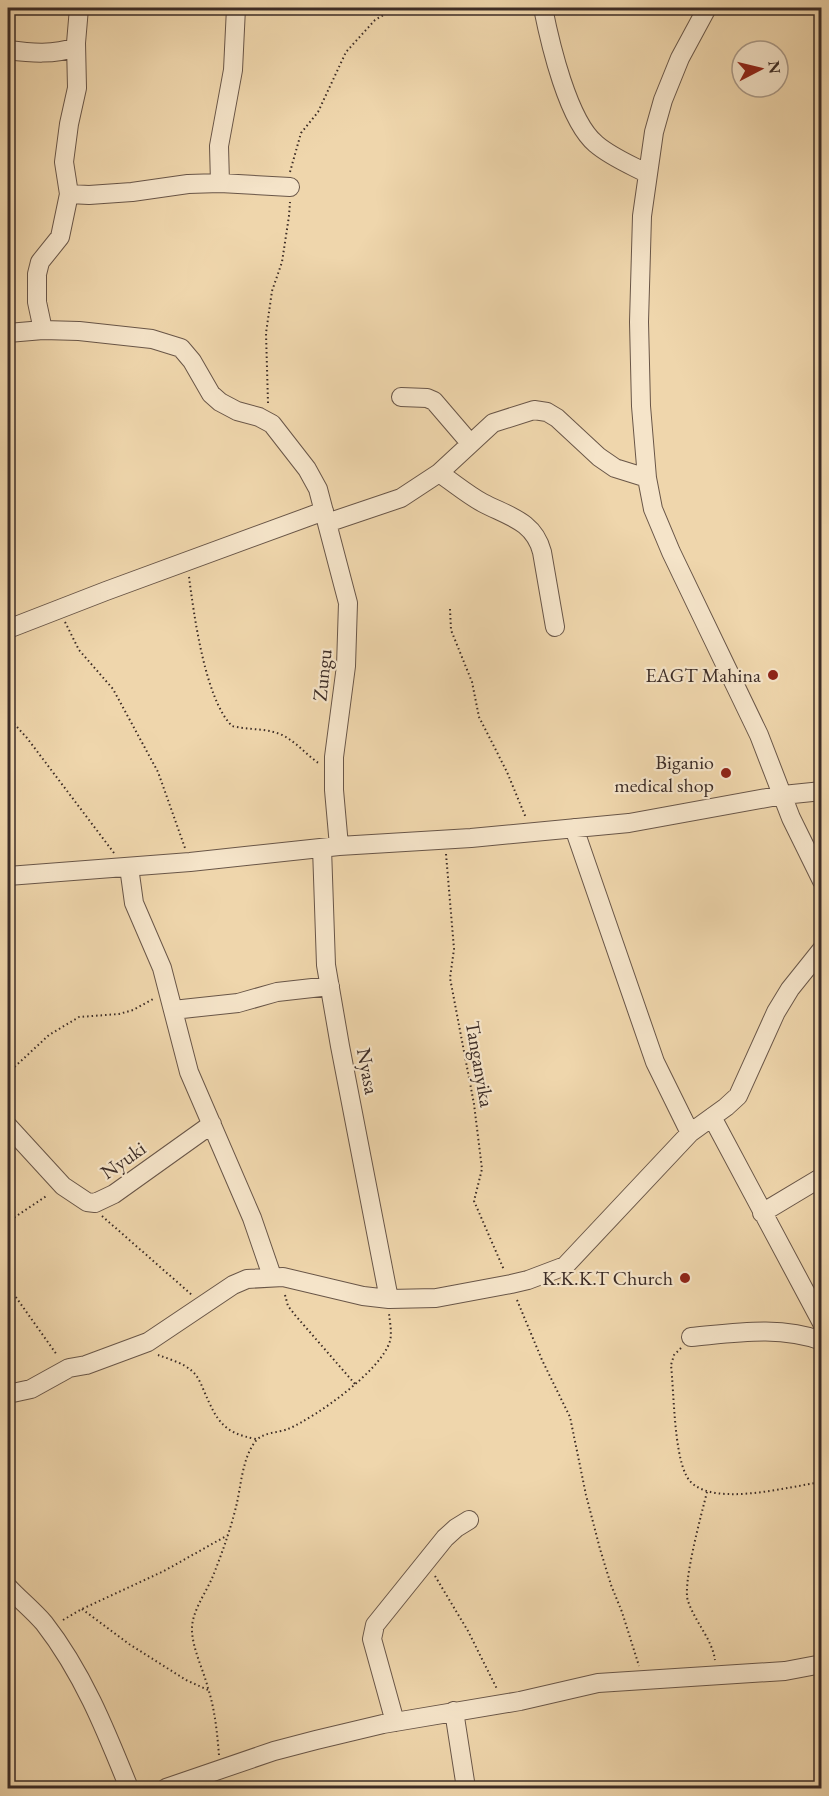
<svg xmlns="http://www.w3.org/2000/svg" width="829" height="1796" font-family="'EB Garamond',serif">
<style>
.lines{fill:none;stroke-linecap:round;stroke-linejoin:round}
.minor-casing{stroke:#695648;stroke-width:20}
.path{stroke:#3c2c26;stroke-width:2;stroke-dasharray:1.5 3;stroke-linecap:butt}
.minor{stroke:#f5e4c9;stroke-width:18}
.poi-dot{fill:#8f2418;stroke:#f5e4c9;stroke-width:2}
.labels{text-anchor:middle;stroke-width:4.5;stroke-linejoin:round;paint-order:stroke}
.street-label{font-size:20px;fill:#3c2c26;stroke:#f5e4c9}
.poi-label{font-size:20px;fill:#3c2c26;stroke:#f5e4c9;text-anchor:end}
</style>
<rect width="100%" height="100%" fill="#efd6ac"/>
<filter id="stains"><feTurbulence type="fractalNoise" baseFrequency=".00333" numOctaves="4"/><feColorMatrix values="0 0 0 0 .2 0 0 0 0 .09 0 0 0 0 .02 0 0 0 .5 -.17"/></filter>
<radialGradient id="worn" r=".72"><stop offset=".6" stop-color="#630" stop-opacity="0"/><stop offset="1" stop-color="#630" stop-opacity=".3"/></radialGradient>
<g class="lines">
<defs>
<path id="minor" d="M543,8C550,43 568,121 596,144C611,157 631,165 648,174
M707,8L680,58L663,100L654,132L642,216L639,322L641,406L647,478L653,509L671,552L759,735L791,818L822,881
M8,50C31,53 54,55 76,47
M220,183L219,146L233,70L236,8
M69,194L89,195L132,192L188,184L220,183L290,187
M43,330L37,302V274L40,262L60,237L69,194L64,162L69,124L77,88L76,43L79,8
M8,333L43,330L79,331L152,339L181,348L192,361L211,394L220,402L237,411L259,417L272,424L307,469L318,489L348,603L346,666L334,757V790L339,846
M401,397L427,398L434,401L470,443
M439,473C454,483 468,495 483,503C508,516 534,521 542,552L555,627
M327,523L401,498L439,473L493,423L534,410L547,412L557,418L599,457L615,468L647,478
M8,629L106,591L324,511
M574,828L655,1062L690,1133
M322,848L326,965L340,1046L389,1299
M129,867L134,903L162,968L189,1072L252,1218L272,1276
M8,876L190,862L339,846L471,838L629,823L783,795L822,791
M173,1010L238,1003L277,992L330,986
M712,1117L822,1323
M8,1126L63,1186L87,1202L95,1203L114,1194L212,1124
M762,1213L822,1177
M691,1337C734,1333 780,1325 822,1341
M8,1394L31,1389L69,1368L86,1365L148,1342L233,1285L247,1279L283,1277L363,1296L389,1299L436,1298L511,1284L528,1280L565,1266L690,1133L726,1107L738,1096L776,1012L790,989L822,949
M8,1587C19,1599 33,1610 44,1623C83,1673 106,1731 129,1788
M454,1711L466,1788
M395,1722L372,1639L375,1625L445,1538L456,1528L469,1520
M166,1788L274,1751L316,1740L383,1724L520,1701L598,1683L785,1671L822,1664"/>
</defs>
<use href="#minor" class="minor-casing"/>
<path class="path" d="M290,172L301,133L318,112L346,52L375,20L396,8
M268,403L266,333L272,291L282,262L289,216L290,202
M189,577C194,615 205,699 232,726C248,730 264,728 280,734C296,741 306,755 320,764
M450,609L451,630L472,682L479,717L507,772L526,818
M65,622L79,650L113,689L158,772L185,848
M8,717L27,738L114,853
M446,854L454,949L450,978L474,1104L482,1169L474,1201L504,1270
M8,1073L49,1035L79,1017L119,1014L133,1010L155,998
M102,1216L192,1295
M8,1224L15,1217L48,1195
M8,1286L57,1355
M285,1295L288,1306L295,1315L355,1384
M517,1300L542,1360L570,1417L586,1495L600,1549L611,1585L622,1612L639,1666
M681,1348L674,1355L671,1365C674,1393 674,1451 686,1475C703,1511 790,1486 822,1482
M158,1355C169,1359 183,1363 192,1371C198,1376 201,1384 204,1391C217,1421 223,1433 256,1439
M707,1492C702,1512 682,1585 688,1601C695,1622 712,1639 715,1660
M435,1576L468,1631L497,1689
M82,1609L129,1644L186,1680L208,1690
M63,1620L82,1609L164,1571L228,1535
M219,1755C217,1732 215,1710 208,1688C203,1669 193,1650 192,1631C191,1612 206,1593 213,1576C222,1553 230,1531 236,1507C241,1487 242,1459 255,1442C262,1432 278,1433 288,1429C316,1417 381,1371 390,1341C392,1333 390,1322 389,1314"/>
<use href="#minor" class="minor"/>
</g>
<g class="poi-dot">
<circle cx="773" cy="675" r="6"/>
<circle cx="726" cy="773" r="6"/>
<circle cx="685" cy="1278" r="6"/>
</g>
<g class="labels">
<g class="street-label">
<text transform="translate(322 675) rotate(-84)" y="7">Zungu</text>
<text transform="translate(480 1064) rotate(80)" y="7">Tanganyika</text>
<text transform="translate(368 1071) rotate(79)" y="7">Nyasa</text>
<text transform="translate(123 1160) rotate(-35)" y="7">Nyuki</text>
</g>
<g class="poi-label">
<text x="761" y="682">EAGT Mahina</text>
<text x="714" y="769">Biganio<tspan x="714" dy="23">medical shop</tspan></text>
<text x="673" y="1285">K.K.K.T Church</text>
</g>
</g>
<rect width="829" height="1796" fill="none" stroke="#efd6ac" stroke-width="30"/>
<rect x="9" y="9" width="811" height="1778" fill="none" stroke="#3c2c26" stroke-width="3"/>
<rect x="15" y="15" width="799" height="1766" fill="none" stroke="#3c2c26" stroke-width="1.5"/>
<g transform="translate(760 69) rotate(83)"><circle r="28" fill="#f5e4c9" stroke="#ab9a88" stroke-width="1.5"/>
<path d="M0-4.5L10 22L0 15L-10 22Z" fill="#8f2418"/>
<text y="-9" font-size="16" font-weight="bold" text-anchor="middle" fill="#3c2c26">N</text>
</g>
<rect width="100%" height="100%" filter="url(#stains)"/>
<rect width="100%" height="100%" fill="url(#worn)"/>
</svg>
